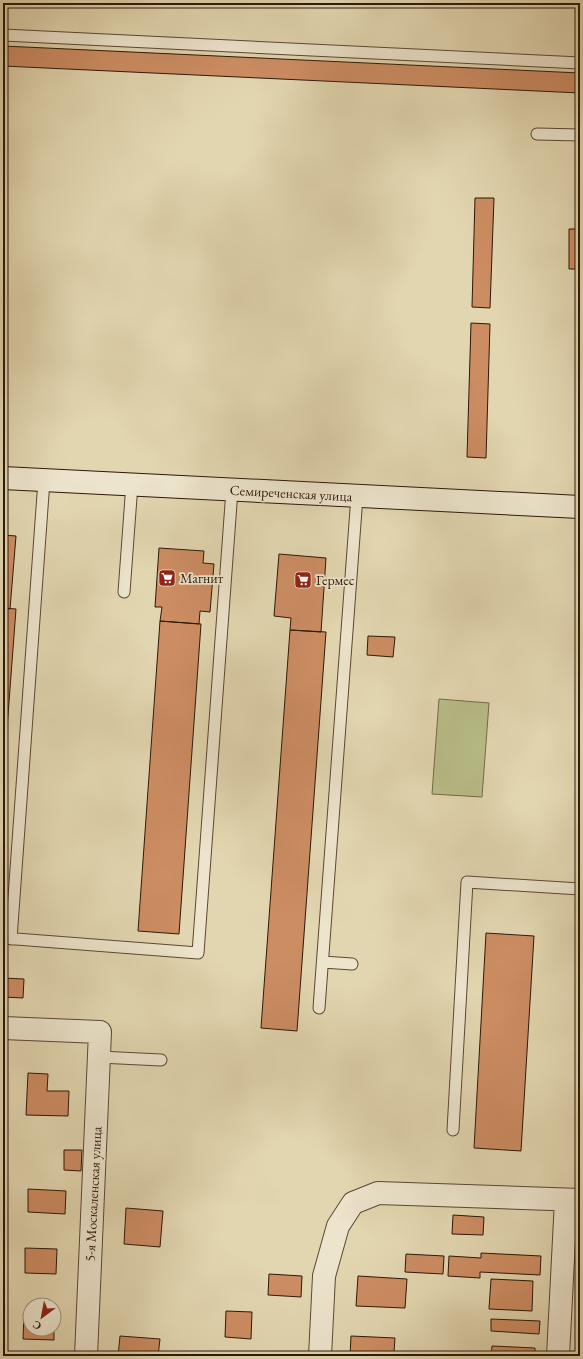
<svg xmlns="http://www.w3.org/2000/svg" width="583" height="1359" font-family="'EB Garamond',serif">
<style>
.pitch{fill:#b8bd88;stroke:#726a48}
.building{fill:#cd8d63;stroke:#2d1808}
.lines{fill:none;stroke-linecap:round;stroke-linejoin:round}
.service-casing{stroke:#5a4832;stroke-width:13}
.minor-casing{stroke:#5a4832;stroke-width:24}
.secondary-casing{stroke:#2d1808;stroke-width:24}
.service{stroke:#ece4cc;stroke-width:11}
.minor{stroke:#ece4cc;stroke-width:22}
.secondary{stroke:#ece4cc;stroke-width:22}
.labels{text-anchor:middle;stroke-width:3.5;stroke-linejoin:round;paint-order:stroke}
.street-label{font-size:14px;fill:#2d1808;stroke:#ece4cc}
.poi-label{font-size:14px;fill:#2d1808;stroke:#ece4cc;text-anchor:start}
</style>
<rect width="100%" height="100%" fill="#e2d6b0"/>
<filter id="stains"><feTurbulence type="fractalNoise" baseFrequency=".005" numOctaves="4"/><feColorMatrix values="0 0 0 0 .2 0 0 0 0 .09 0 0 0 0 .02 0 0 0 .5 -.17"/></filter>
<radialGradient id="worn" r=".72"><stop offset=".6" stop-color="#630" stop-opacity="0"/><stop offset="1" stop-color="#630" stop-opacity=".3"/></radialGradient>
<path class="pitch" d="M439,699L489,703L482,797L432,794Z"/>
<path class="building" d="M3,46L580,73V93L3,66Z
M475,198H494L490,308L472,307Z
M569,229H580V269H569Z
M471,323L490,324L486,458L467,457Z
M3,535L16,536L10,609L3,608Z
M159,548L204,551L203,563L214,564L210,612L200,611L199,624L160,621L162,607H155Z
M279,554L326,558L321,632L290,630L291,618L274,616Z
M3,608L16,609L3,782Z
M160,621L201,624L179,934L138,931Z
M290,630L326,632L297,1031L261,1028Z
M368,636L395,637L393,657L367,655Z
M486,933L534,936L521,1151L474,1148Z
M3,978L24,979L23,998L3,997Z
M28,1073L48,1074L47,1091H69L68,1116L26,1115Z
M64,1150H82L81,1171L64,1170Z
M28,1189L66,1191L65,1214L28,1212Z
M126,1208L163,1211L160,1247L124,1244Z
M453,1215L484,1217L483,1235L452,1234Z
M25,1248L57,1249L56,1274L25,1273Z
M481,1253L541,1256L540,1275L480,1272V1278L448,1276L449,1256L481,1258Z
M406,1254L444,1256L443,1274L405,1272Z
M269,1274L302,1276L301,1297L268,1295Z
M358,1276L407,1279L405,1308L356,1306Z
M491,1279L533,1281L532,1311L489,1309Z
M226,1311L252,1312L251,1339L225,1337Z
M24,1313H30V1329H54V1314V1340L23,1339Z
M491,1319L540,1321L539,1334L491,1331Z
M578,1334H580V1356H577Z
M120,1336L160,1339L158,1356H118Z
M351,1336L395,1338L394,1352L441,1356H350Z
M492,1346L535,1348V1356H491Z"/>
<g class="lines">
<defs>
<path id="service" d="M3,35L580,63
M537,134L580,135
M124,592L132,484
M3,938L198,953L232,490
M11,939L44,480
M323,962L352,964
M319,1008L357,496
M99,1057L161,1060
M453,1130L467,882L580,889"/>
<path id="minor" d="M3,1028L100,1032L86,1356
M320,1356L324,1276L338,1226L353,1203L378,1193L580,1200
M558,1356L566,1200"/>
<path id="secondary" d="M3,478L580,507"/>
</defs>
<use href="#service" class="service-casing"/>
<use href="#minor" class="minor-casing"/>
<use href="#secondary" class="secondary-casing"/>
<use href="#service" class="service"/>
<use href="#minor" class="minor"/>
<use href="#secondary" class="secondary"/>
</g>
<defs>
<symbol id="supermarket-square" viewBox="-11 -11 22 22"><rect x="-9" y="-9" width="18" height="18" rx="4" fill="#8f2418" stroke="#ece4cc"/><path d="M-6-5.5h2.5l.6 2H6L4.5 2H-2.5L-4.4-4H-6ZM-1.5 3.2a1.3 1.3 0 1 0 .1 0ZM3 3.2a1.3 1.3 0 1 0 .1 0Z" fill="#fff"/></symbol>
</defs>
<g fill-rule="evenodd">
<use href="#supermarket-square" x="157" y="568" width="20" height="20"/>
<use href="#supermarket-square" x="293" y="570" width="20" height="20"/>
</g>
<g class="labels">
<g class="street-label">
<text transform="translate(291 493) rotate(3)" y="5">Семиреченская улица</text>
<text transform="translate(93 1194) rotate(-87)" y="5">5-я Москаленская улица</text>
</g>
<g class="poi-label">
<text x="180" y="583">Магнит</text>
<text x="316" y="585">Гермес</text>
</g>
</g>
<rect width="583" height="1359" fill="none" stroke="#e2d6b0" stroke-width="16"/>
<rect x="4" y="4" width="575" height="1351" fill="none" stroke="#2d1808" stroke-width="2"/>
<rect x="8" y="8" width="567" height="1343" fill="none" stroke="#2d1808"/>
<g transform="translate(42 1317) rotate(212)"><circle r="19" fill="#ece4cc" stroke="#a0927e"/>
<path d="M0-3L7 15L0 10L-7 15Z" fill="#8f2418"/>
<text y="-6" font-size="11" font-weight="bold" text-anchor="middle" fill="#2d1808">С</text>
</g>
<rect width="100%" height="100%" filter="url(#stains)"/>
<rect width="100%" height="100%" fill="url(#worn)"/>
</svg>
